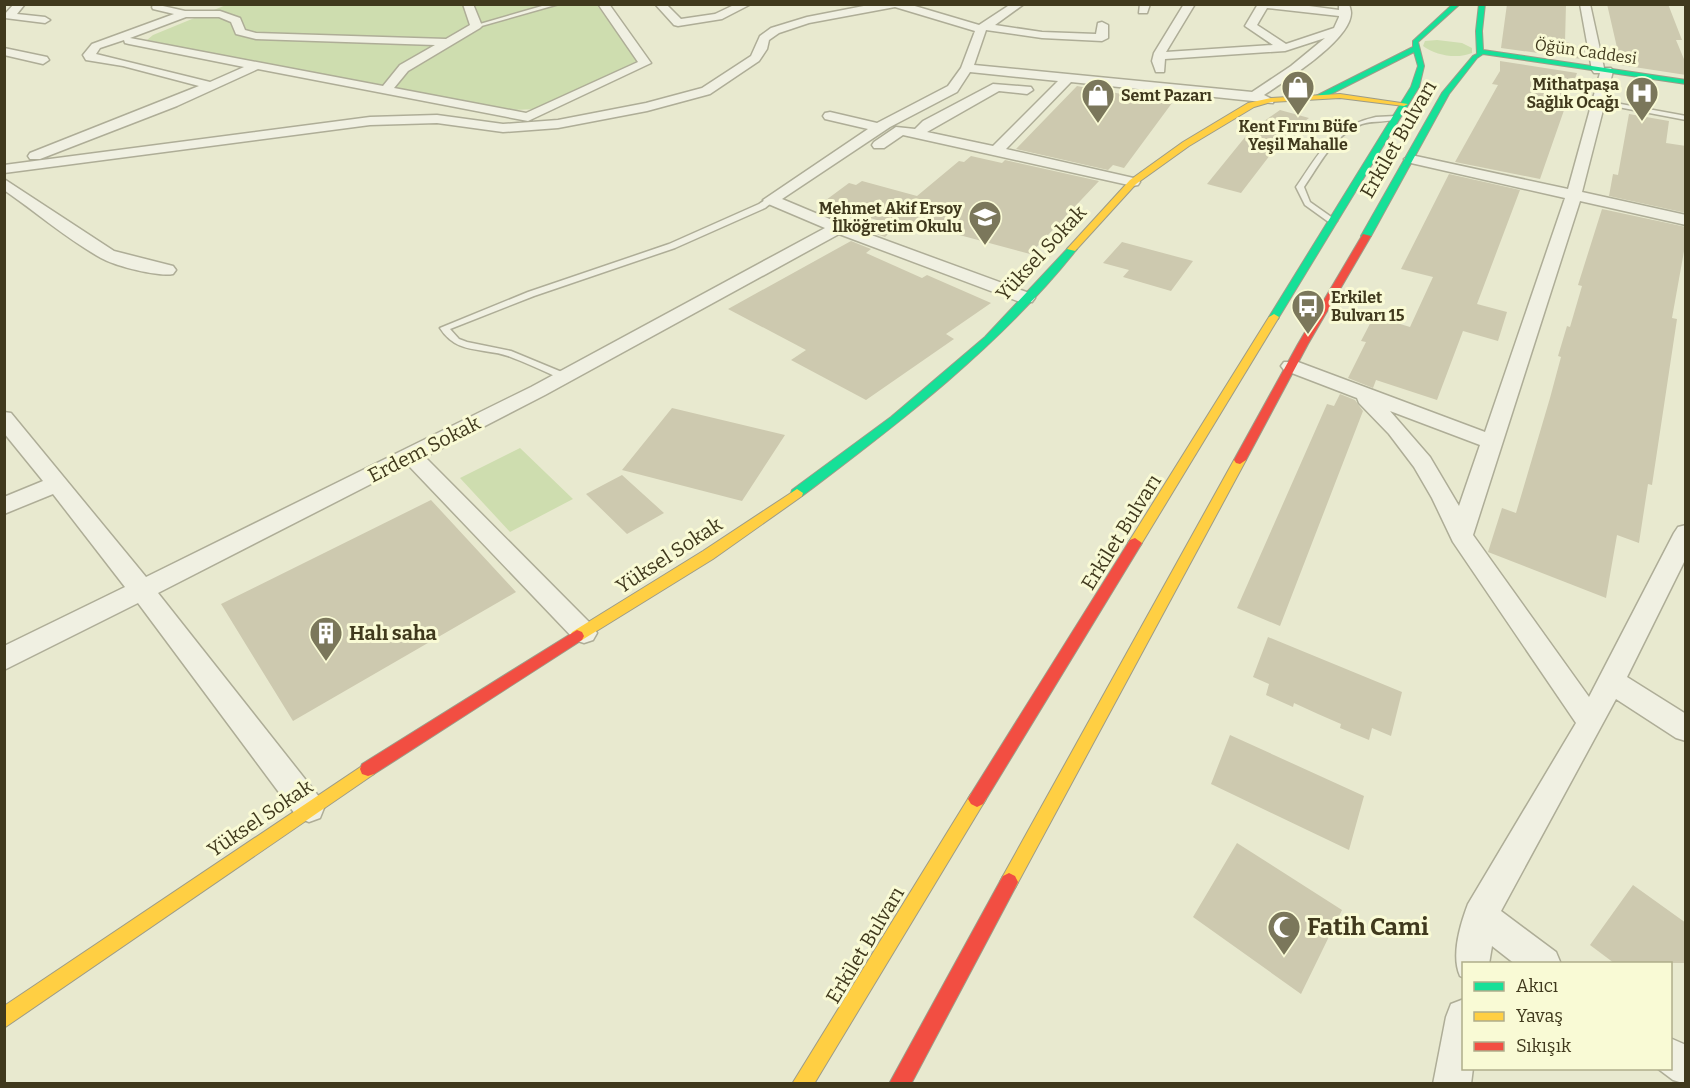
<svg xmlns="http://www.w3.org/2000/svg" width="1690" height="1088" font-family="Bitter,serif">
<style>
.green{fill:#ceddaf}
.building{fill:#cdc9af}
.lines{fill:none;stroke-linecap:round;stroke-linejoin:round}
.lane-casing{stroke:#aead97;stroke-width:3}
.street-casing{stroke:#aead97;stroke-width:3}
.fast-casing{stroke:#9d9c88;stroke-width:2}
.slow-casing{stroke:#9d9c88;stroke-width:2}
.jam-casing{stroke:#9d9c88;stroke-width:2}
.lane{fill:#f0f0e2;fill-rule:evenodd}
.street{fill:#f0f0e2;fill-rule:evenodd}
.fast{fill:#16e098;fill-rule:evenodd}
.slow{fill:#ffcf43;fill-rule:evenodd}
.jam{fill:#f24e42;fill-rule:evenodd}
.labels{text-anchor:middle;stroke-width:6;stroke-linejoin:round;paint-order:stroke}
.far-street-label{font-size:16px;fill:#40391d;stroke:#f9fad5}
.far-poi-label{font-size:16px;font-weight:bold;fill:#40391d;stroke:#f9fad5;text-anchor:end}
.street-label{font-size:20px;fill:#40391d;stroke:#f9fad5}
.poi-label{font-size:20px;font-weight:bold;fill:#40391d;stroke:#f9fad5;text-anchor:start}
.near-poi-label{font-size:24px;font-weight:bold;fill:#40391d;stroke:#f9fad5;text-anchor:start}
</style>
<rect width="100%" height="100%" fill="#e8e9cf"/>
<path class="green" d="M596,4L636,58V62L538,109L512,110L395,90L147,40L153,35L226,5Z
M1437,40L1462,43L1472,48V53C1458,59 1436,56 1423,46L1425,41Z
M520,448L573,499L510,532L460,478Z"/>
<path class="building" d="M1507,4H1566L1565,42L1570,43V46L1586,48L1582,59L1501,48Z
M1607,4H1668L1682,40H1676L1686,64V75L1621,65Z
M1500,61L1577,73L1540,179L1455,162L1498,85L1492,84L1500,71Z
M1077,86L1172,103L1124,168L1113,165L1108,170L1016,149Z
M1280,110L1309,118L1283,138L1241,193L1207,184L1250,131Z
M1629,114L1669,121L1666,143L1686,146V213L1609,196L1613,174L1618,175Z
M971,156L1002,163L1005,160L1099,181L1030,254L911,222H903L898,226L891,224L894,229L885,237L868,231L884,222L828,206L834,202L826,200L849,183L856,185L862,181L917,196L959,161L964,162Z
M1449,174L1520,190L1477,304L1507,312L1498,341L1463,331L1437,400L1376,380L1373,388L1348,378L1366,342L1361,341L1374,316L1410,327L1433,277L1401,269Z
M1602,209L1686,227V240L1672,318L1677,319L1652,485L1648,484L1639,543L1617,535L1606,598L1488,552L1502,508L1516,513L1550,398L1561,357L1558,356L1567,326L1570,327L1582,286L1578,285Z
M851,241L871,249L866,253L922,278L927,275L991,303L946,334L954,339L866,400L791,360L806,350L728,309Z
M1122,242L1193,261L1171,291L1123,277L1129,270L1103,263Z
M1340,394L1355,400L1363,411L1280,626L1237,608L1327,404L1334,406Z
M672,408L785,435L742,501L622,470Z
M622,475L664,513L627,534L586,494Z
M431,500L516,592L293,721L221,604Z
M1268,637L1402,692L1391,736L1372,728L1369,740L1340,728L1341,724L1318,714L1294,703L1293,707L1266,695L1269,684L1253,677Z
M1230,735L1364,796L1349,850L1211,784Z
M1237,843L1342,910L1301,994L1193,917Z
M1633,885L1686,923V963H1614L1590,945Z"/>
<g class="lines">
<defs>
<path id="lane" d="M549,4H559L478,27L473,26Z
M1599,100L1686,116V120L1597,103V101Z
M1376,117L1396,116L1399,118C1389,123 1374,120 1362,124C1334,134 1320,164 1304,187L1310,202L1337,221L1330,223L1305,205L1296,187C1321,151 1331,127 1376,117Z
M768,198L775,200L765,208L675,248L534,296L450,329L459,339L467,342L511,351L569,375V379H561C544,371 527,363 508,356C482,347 457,355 440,328L528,292L669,244L759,204Z"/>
<path id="street" d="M14,4H25L17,14L45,17L50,20L45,23L5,18L4,15Z
M154,4L185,11H220L240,18L245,30L256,33L446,39L470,25L463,4H473L482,26L480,28L408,71L394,88L526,113L638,62L598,4H609L651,63L528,121L258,69L177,106L40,159H30L28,156L30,153L199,86L123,66L86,60L83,55L92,44L174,14L153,9L152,7ZM186,17H219L231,22L236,34L256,39L435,45L400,65L383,86L130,38ZM124,40L125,43L129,44L244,67L210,82L96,54L100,48Z
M655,4H666L681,19L715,14L736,4H751L722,19L678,26L674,25Z
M874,4H908L979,25L1011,4H1024L995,25L1042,32L1096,34L1098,23L1102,22L1108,25V38L1102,41L1042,38L986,30L974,65L1252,92L1291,66L1325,38L1285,51L1165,59L1164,72H1156L1152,61L1154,53L1184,4H1195L1166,52L1273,45L1245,26L1258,4H1294L1339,10V4H1349C1350,8 1351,10 1351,13C1351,40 1285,81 1264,95L1274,100L1273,103L1071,82L1006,149L1138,179L1140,182L1138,185L1133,186L903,135L884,148H874L872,145L874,142L896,127L915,129L923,121L993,84L1031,87L1033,90L1027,94L999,91L927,132L993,146L1058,81L970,72L957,92L890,127L782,199L844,225L1032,294L1035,298L1032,302H1020L839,234L545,395L425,457L593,626L597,633L593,640L584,643L575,640L408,465L158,593L320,798L324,808L320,818L309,822L298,818L138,603L4,670V646L125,587L53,494L4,514V497L43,481L4,433V412L11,413L146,577L531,387L825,228L766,203L763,200L868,129L825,119L823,116L825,113L830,112L877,123L948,86L961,68L975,31L895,7L809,23L779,33L769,40L767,49L759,61L710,94L647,111L558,128L503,132L437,123L370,125L4,173V165L370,117L437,115L503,124L558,120L646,103L702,88L751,56L760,36L771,28L807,17ZM1267,8L1339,16V17L1334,28L1286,44L1257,25Z
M1140,4H1150L1147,13H1139Z
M1580,4H1590L1604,68H1611L1613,71L1582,192L1686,215V225L1580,201L1473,535L1589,697L1674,533L1678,527L1686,525V558L1627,677L1686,714V741L1676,738L1616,699L1501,911L1556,952L1561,964H1515L1492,946L1489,964H1464V978L1460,976C1451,956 1460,925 1468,904L1576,723L1453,542L1432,498L1414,467L1389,434L1359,403L1357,398L1284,370L1281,366L1284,362H1298L1485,432L1565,198L1411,163L1404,159L1411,155L1568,189L1600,73H1594L1592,70ZM1390,411L1480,445L1459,506L1430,457Z
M4,48L47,57L49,60L43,64L4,55Z
M4,179L114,251L173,266L176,270L173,274C158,277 115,266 101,258C67,239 36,212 4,190Z
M1464,999V1068H1473L1471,1084H1433L1446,1017L1451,1004Z
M1670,1038L1686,1045V1084L1673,1080L1657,1068H1670Z"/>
<path id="fast" d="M1453,4H1460L1418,42L1424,66L1419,87L1279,317L1278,319H1270L1269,317L1411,87L1418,66L1414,52L1323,98L1316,96L1413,47V41Z
M1479,4H1485L1482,31L1483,50L1686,80V84L1483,54L1477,58L1449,94L1371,236L1363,238L1361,236L1442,93L1473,56L1477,54L1476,31Z
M1069,247L1077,249C1000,346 900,422 802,496H792L791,493L792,490L891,417L985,337Z"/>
<path id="slow" d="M1340,94L1408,104L1404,106L1340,98L1271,102L1254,107L1189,146L1136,184L1075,251L1067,249L1130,180L1183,142L1248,103L1271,98Z
M1274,314L1279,317L1140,546H1130L1128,543L1130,540L1269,317Z
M1240,456L1246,460L1015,888L1009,891L1003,888L1000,882L1003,876L1234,460Z
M797,489L803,493L802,496L713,559L582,640L577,642L572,640L570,636L572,632L703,551Z
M368,762L374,764L376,769L374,774L4,1028V1006Z
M977,791L983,794L986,799L983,804L814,1084H792L971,794Z"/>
<path id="jam" d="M1363,234L1371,236L1308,344L1246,460L1240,464L1236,463L1234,460L1298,344Z
M1135,538L1142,543L983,804L977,807L971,804L968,799L971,794L1130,540Z
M577,630L582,632L584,636L582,640L374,774L368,776L362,774L360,769L362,764Z
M1009,873L1015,876L1018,882L1015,888L911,1084H889L1003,876Z"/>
</defs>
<use href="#lane" class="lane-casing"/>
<use href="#street" class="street-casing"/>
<use href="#fast" class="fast-casing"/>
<use href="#slow" class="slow-casing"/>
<use href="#jam" class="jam-casing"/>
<use href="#lane" class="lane"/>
<use href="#street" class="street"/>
<use href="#fast" class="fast"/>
<use href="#slow" class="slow"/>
<use href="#jam" class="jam"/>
</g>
<defs>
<symbol id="shop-pin" viewBox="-11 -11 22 30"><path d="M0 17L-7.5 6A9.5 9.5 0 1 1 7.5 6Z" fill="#7b775b" stroke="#f9fad5"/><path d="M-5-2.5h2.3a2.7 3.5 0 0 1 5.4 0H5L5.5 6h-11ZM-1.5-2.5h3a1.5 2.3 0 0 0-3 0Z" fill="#fff"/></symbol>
<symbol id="hospital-pin" viewBox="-11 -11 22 30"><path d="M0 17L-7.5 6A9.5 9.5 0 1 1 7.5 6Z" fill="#7b775b" stroke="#f9fad5"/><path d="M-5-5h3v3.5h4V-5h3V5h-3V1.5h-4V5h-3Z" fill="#fff"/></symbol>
<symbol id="school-pin" viewBox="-11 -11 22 30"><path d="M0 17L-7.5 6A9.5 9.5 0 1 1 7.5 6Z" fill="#7b775b" stroke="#f9fad5"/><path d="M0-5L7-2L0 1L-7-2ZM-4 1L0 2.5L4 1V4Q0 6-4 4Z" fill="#fff"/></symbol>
<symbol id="bus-pin" viewBox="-11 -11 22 30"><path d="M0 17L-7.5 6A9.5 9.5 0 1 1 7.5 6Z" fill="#7b775b" stroke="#f9fad5"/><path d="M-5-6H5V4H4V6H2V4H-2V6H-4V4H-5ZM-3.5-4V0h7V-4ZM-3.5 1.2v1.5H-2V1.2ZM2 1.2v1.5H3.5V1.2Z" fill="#fff"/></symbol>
<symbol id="building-pin" viewBox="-11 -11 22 30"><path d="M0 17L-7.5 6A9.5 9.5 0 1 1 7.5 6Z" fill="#7b775b" stroke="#f9fad5"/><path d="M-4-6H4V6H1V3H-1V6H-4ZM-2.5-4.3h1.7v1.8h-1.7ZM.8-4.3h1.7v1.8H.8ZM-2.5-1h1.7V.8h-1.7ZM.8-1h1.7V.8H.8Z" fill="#fff"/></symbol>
<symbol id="mosque-pin" viewBox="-11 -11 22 30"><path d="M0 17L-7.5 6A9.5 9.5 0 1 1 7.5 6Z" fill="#7b775b" stroke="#f9fad5"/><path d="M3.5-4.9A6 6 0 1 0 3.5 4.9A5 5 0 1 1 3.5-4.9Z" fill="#fff"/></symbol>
</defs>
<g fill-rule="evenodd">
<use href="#shop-pin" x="1279" y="68" width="38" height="52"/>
<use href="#hospital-pin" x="1623" y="74" width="38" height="52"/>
<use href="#shop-pin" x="1079" y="76" width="38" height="52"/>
<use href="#school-pin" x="966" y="198" width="38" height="52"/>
<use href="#bus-pin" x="1289" y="287" width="38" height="52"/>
<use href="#building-pin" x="307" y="614" width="38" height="52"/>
<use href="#mosque-pin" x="1265" y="908" width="38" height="52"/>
</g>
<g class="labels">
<g class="far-street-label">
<text transform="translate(1586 51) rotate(8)" y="6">Öğün Caddesi</text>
</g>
<g class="far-poi-label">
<text x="1619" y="90">Mithatpaşa<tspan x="1619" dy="18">Sağlık Ocağı</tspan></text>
<text x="1121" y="101" text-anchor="start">Semt Pazarı</text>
<text x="1298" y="132" text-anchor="middle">Kent Fırını Büfe<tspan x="1298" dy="18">Yeşil Mahalle</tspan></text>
<text x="962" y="214">Mehmet Akif Ersoy<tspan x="962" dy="18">İlköğretim Okulu</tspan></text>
<text x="1331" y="303" text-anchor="start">Erkilet<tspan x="1331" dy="18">Bulvarı 15</tspan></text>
</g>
<g class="street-label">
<text transform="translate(1398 139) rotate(-60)" y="7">Erkilet Bulvarı</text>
<text transform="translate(1041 253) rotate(-47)" y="7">Yüksel Sokak</text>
<text transform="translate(424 449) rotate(-27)" y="7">Erdem Sokak</text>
<text transform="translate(1121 532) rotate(-58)" y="7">Erkilet Bulvarı</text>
<text transform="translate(669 555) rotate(-33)" y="7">Yüksel Sokak</text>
<text transform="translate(260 818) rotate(-34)" y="7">Yüksel Sokak</text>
<text transform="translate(865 945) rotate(-59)" y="7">Erkilet Bulvarı</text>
</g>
<g class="poi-label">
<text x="349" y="640">Halı saha</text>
</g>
<g class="near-poi-label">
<text x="1307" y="935">Fatih Cami</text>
</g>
</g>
<rect width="1690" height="1088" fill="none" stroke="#40391d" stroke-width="12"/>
<rect x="1462" y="962" width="210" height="108" fill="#f9fad5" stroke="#afad8b" stroke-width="1.5"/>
<rect x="1474" y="982" width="30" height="9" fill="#16e098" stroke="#afad8b" stroke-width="1.5"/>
<text x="1516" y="992" font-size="18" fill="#40391d">Akıcı</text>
<rect x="1474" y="1012" width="30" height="9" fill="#ffcf43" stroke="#afad8b" stroke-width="1.5"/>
<text x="1516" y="1022" font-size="18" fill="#40391d">Yavaş</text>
<rect x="1474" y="1042" width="30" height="9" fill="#f24e42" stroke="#afad8b" stroke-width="1.5"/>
<text x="1516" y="1052" font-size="18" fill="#40391d">Sıkışık</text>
</svg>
